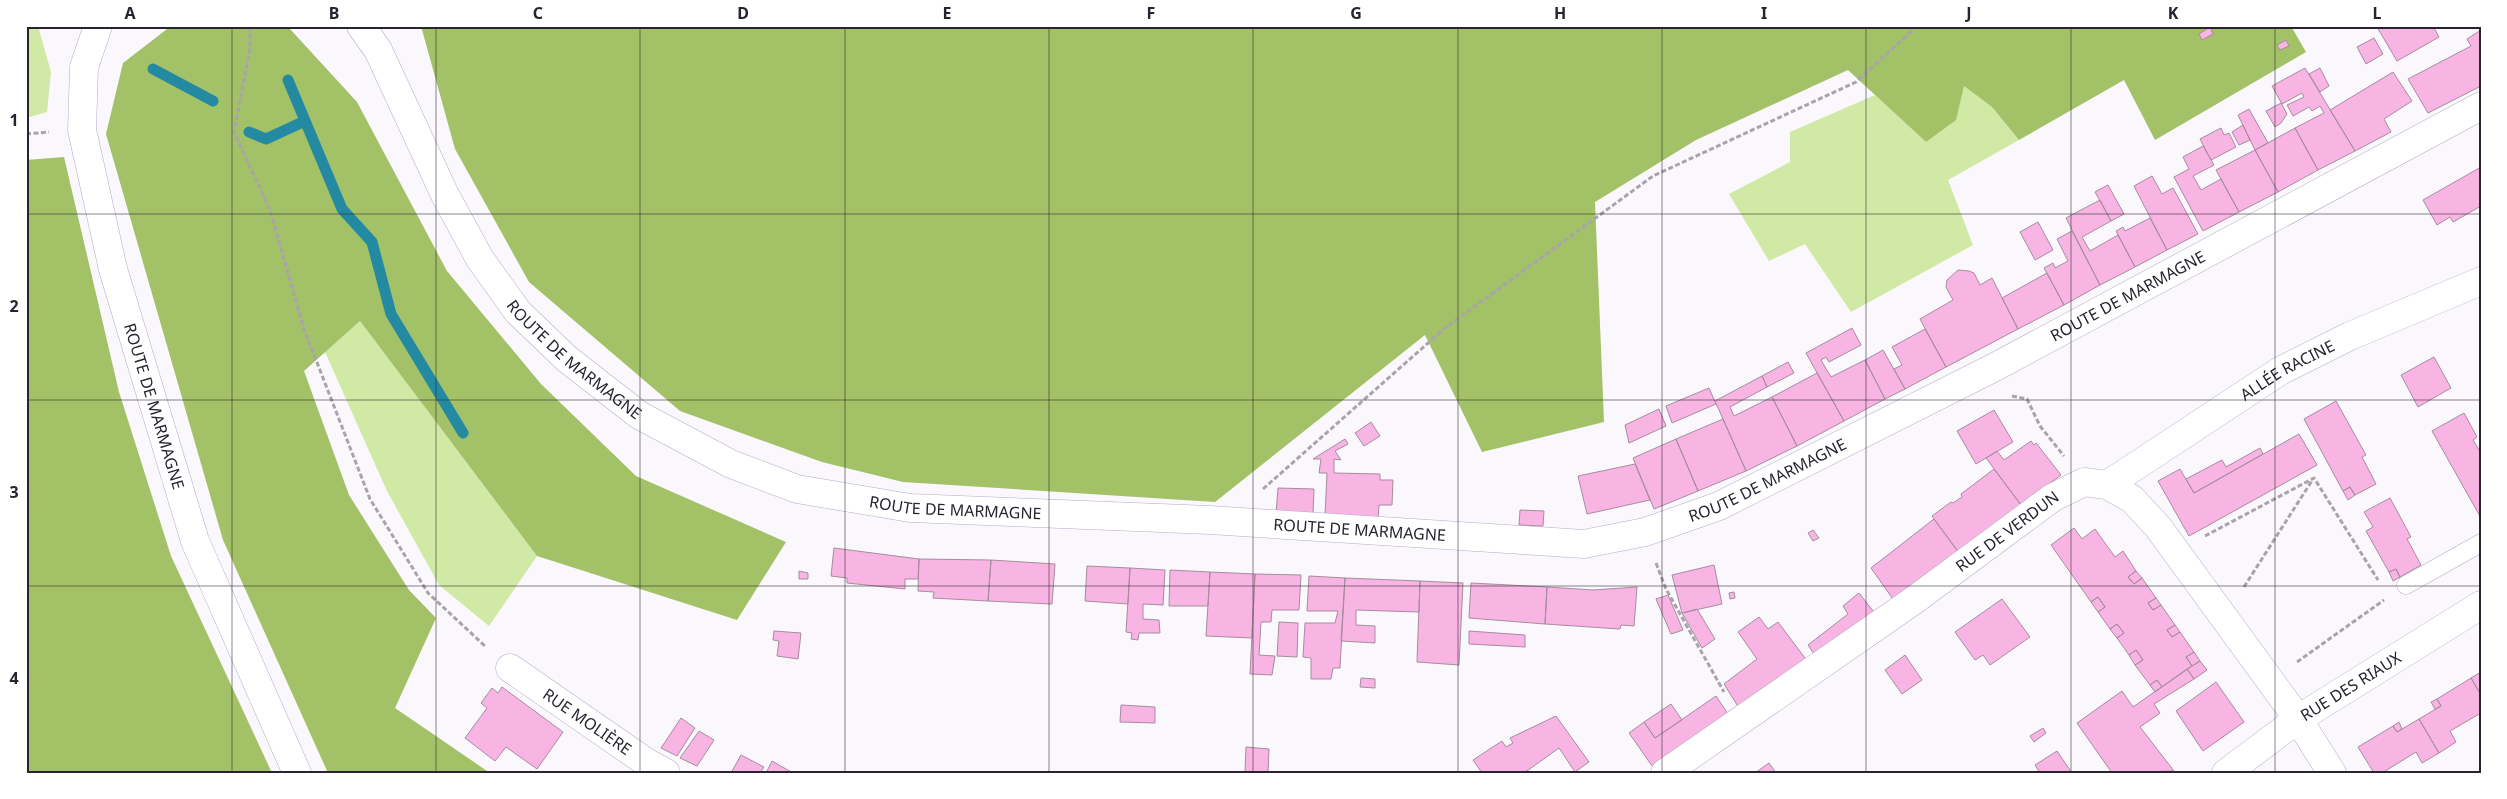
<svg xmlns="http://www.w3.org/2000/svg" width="2507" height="799" font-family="'Noto Sans',sans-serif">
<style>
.green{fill:#d0e9a4}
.forest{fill:#a3c167}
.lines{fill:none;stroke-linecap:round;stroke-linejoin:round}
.stream{stroke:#248aa2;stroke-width:11}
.building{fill:#f8b5e3;stroke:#a78b9e}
.lane-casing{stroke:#b6abc7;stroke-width:19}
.street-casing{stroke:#b6abc7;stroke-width:29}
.secondary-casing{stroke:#b6abc7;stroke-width:29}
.path{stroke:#a8a4ac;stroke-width:3;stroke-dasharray:5 2.5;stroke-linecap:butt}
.lane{stroke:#fff;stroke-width:18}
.street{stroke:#fff;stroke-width:28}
.secondary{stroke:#fff;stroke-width:28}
.grid{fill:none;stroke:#28232e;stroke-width:1;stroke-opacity:0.55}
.labels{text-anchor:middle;stroke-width:5;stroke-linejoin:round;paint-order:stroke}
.street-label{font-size:16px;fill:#28232e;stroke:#fff}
.neatline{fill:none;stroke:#28232e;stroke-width:2}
.grid-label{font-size:16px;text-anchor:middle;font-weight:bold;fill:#28232e}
</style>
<rect width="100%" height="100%" fill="#faf7fd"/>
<path class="green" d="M26,26H38L51,72L47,112L26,118Z
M1964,86L1992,107L2019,140L1948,180L1973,245L1851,312L1805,244L1769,261L1729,194L1790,162V132L1875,95L1926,142Z
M360,321L537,556L489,626L439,585L387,491L325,352Z"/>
<path class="forest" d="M171,26H280L290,29L357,102L447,271L541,384L636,476L786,542L737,620L537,556L360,321L304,371L349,495L409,590L436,618L395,708L490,773H328L223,540L106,134L123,63Z
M421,26H2291L2306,52L2155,140L2124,80L2019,140L1992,107L1964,86L1956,120L1926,142L1848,70L1696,140L1595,202L1604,422L1482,452L1425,335L1215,502L903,482L822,462L680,411L529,282L455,149Z
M64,157L119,392L171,556L272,773H26V160Z"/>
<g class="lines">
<path class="stream" d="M153,69L213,101
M288,80L342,209L372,242L391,314L463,433
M249,132L266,139L305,121"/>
</g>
<path class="building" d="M2379,26H2433L2439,37L2397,61L2377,27Z
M2210,27L2213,34L2202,40L2199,34Z
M2481,30V86L2428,113L2408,79L2471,46L2467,39Z
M2374,38L2383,54L2366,64L2357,47Z
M2286,40L2289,46L2280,50L2277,45Z
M2305,68L2355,151L2318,170L2295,128L2324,113L2320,106L2312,111L2309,107L2293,116L2287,105L2304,97L2302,93L2282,104L2272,86Z
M2320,68L2329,86L2320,92L2309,74Z
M2393,72L2412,101L2384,119L2391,132L2355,151L2330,110Z
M2281,103L2287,114L2281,123L2275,127L2266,111Z
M2249,109L2268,143L2255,150L2238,115Z
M2243,125L2250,140L2239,145L2232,132Z
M2221,128L2224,135L2229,133L2236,147L2211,160L2200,139Z
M2295,128L2318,170L2278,192L2255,150Z
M2203,146L2214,165L2193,176L2201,190L2221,179L2239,212L2203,231L2174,177L2189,169L2183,157Z
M2255,150L2278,192L2239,212L2216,170Z
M2481,167V206L2453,222L2450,217L2437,225L2423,200Z
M2152,176L2162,194L2173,188L2198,234L2167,250L2134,186Z
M2108,185L2124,214L2111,221L2095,192Z
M2100,200L2111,221L2082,237L2090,251L2118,235L2135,267L2100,285L2066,218Z
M2150,218L2167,250L2135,267L2116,231L2123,227L2125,231Z
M2038,222L2053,250L2035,260L2020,232Z
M2072,231L2100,285L2064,305L2044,268L2053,263L2055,268L2068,261L2057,239Z
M1958,270L1969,271L1974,273L1980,285L1992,278L2018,329L1946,367L1920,319L1953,300L1946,287L1947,280Z
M2047,273L2064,305L2018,329L2002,298Z
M1852,328L1861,345L1829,362L1826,357L1821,360L1831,377L1865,360L1885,399L1844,421L1806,353Z
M1925,329L1946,367L1905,389L1894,369L1902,365L1892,347Z
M1883,350L1905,389L1885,399L1865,360Z
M2434,357L2451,388L2418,407L2401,375Z
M1788,362L1794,373L1767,387L1762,376Z
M1817,373L1844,421L1797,446L1772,397Z
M1762,376L1767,387L1730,407L1734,416L1772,397L1797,446L1746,471L1715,401Z
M1709,388L1716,404L1672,423L1666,406Z
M2336,401L2366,455L2362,457L2376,484L2355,495L2350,487L2343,491L2304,419Z
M1659,409L1666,426L1629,443L1625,425Z
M1994,410L2013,442L1976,464L1957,431Z
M2464,413L2477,437L2473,440L2481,453V518L2432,431Z
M1723,419L1746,471L1698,491L1676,439Z
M1371,422L1380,436L1364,446L1355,433Z
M2299,434L2317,465L2189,536L2158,481L2180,469L2194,493Z
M1345,439L1348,444L1335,451L1341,460L1334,459V473L1380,474V480H1393L1392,505H1379L1378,519L1325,516L1327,473H1319L1321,459H1313Z
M1676,439L1698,491L1654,509L1633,458Z
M2031,441L2034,445L2036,443L2061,475L2021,505L1986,458L1997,451L2004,460Z
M2260,448L2263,454L2194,493L2186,479L2222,460L2226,467Z
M1635,464L1650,500L1587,514L1578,476Z
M1994,469L2021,505L1959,553L1932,516L1951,502L1953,503L1962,497L1961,494Z
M2350,487L2355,495L2348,500L2343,491Z
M1278,488L1314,489L1313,516L1276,514Z
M2390,498L2411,537L2407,539L2421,565L2400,577L2396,569L2389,572L2366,531L2373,527L2364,512Z
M1520,510L1544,511L1543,526L1519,525Z
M1934,519L1959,553L1895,602L1871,568Z
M2074,528L2082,539L2095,529L2115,557L2123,551L2136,571L2128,577L2134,584L2142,578L2156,598L2148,603L2153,610L2161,605L2175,625L2167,630L2172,637L2180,632L2194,652L2186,657L2192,666L2162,687L2157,680L2150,685L2135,665L2143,660L2136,650L2129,655L2117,638L2124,633L2117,624L2110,629L2098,612L2105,607L2098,597L2091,602L2051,545Z
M1813,530L1819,538L1813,541L1808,533Z
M834,548L919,559L918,579H905V589L847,583V578L831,576Z
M919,559L991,560L988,601L933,598L934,592L918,591Z
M991,560L1055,564L1052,604L988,601Z
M1714,565L1722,604L1682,613L1672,575Z
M1087,566L1130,568L1128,604L1085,601Z
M1130,568L1165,570L1163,605L1143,604V619L1159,620L1160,633H1139L1138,640L1131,639L1132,633L1126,632Z
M2396,569L2400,577L2393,581L2389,572Z
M1170,570L1210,572L1208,606H1169Z
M799,571L808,573V579H799Z
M2136,571L2142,578L2134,584L2128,577Z
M1210,572L1255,574L1252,638L1206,636Z
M1255,574L1301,575L1299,610H1272L1271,622H1261L1259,655L1275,656L1272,675L1250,674Z
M1309,576L1345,578L1340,668H1333L1331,679H1311V658L1303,657L1305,623H1335L1338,611H1307Z
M1345,578L1420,581L1419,612L1356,610V625L1375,626V643L1341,641Z
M1420,581L1463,583L1459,665L1417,662Z
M1471,583L1547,587L1545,624L1469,618Z
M1547,587L1593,590L1637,587L1634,626L1621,625L1620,629L1545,624Z
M1734,592L1735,598L1730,599L1729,593Z
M1859,593L1877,616L1818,660L1808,645L1848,614L1843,606Z
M1668,595L1683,630L1671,634L1656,599Z
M2098,597L2105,607L2098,612L2091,602Z
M2156,598L2161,605L2153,610L2148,603Z
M2002,599L2030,637L1990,665L1983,655L1975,660L1955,632Z
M1697,609L1715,639L1702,648L1682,613Z
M1759,617L1768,629L1778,622L1811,666L1744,716L1724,684L1757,659L1738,632Z
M1279,622L1298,623L1297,657L1277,656Z
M2117,624L2124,633L2117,638L2110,629Z
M2175,625L2180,632L2172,637L2167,630Z
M774,631L801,633L798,659L777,656L779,641L773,640Z
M1469,631L1525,635V647L1469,644Z
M2136,650L2143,660L2135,665L2129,655Z
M2194,652L2200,661L2192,666L2186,657Z
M1905,655L1922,680L1902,694L1885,670Z
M2200,661L2207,670L2194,679L2187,669Z
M2187,669L2194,679L2154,704L2160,713L2140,727L2174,771L2112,773L2077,723L2122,691L2133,707Z
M2481,672V695L2471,678Z
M1361,678L1375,679V688L1360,687Z
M2471,678L2481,695V713L2450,731L2456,742L2439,753L2419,719L2441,706L2437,699Z
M2157,680L2162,687L2155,692L2150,685Z
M2216,682L2244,722L2203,751L2176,711Z
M502,687L563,732L537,769L506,747L495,761L465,738L487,708L481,703L492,688L498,693Z
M1716,696L1734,723L1657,773L1629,733L1644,722L1655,738Z
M2437,699L2441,706L2435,709L2431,702Z
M1671,704L1682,720L1655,738L1644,722Z
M1121,705L1155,707V723L1120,722Z
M1556,716L1589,762L1575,772L1559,748L1524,773H1482L1473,760L1502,741L1506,747L1513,743L1510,738Z
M681,718L695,728L677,756L661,748Z
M2419,719L2439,753L2422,763L2416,752L2382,773H2374L2358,747L2393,726L2397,732Z
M2399,722L2402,729L2397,732L2393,726Z
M2043,728L2046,733L2034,742L2030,736Z
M699,731L714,740L697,766L680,758Z
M1246,747L1269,749L1268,773H1245Z
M2057,751L2072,773H2040L2035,765Z
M741,755L764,767L760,773H731Z
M772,761L793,773H766Z
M1769,763L1776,773H1755Z"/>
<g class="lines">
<defs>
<path id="lane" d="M2406,585L2481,543"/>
<g id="street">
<path id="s1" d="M2107,485L2280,371L2350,336L2481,281"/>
<path id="s2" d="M510,668L646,762L666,773"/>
<path id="s3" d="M1665,773L1913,601L2052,498L2084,482L2107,485L2132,499L2158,527L2298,719L2332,773"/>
<path id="s4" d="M2226,773L2298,719L2481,605"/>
</g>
<g id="secondary">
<path id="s5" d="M98,26L84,67L82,130L113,269L195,541L297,773"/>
<path id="s6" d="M361,26L378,50L445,195L480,259L518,312L567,359L639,415L731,464L797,489L910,508L1210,520L1584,544L1645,532L1719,506L1995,367L2481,106"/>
</g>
</defs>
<use href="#lane" class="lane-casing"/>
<use href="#street" class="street-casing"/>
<use href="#secondary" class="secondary-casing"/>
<path class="path" d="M250,26V49L234,132L270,210L304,329L370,499L428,593L486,647
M26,134L49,132
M2012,396L2027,399L2040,426L2064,456
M1263,489L1445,328L1653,176L1856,82L1917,26
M2205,536L2314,478L2378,580
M1656,563L1666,589L1724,692
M2244,587L2313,479
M2297,662L2384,600"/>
<use href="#lane" class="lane"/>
<use href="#street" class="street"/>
<use href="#secondary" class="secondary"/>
</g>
<path class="grid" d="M232,26V773M436,26V773M640,26V773M845,26V773M1049,26V773M1253,26V773M1458,26V773M1662,26V773M1866,26V773M2071,26V773M2275,26V773M26,214H2481M26,400H2481M26,586H2481"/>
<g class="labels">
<g class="street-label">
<text dy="6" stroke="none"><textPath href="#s6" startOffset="2051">ROUTE DE MARMAGNE</textPath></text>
<text dy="6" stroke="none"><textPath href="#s6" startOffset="401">ROUTE DE MARMAGNE</textPath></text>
<text dy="6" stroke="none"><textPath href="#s1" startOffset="214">ALLÉE RACINE</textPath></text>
<text dy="6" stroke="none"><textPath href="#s5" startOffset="392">ROUTE DE MARMAGNE</textPath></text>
<text dy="6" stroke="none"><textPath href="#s6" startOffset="1646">ROUTE DE MARMAGNE</textPath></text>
<text dy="6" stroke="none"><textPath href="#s6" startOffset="821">ROUTE DE MARMAGNE</textPath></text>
<text dy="6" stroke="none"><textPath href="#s6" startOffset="1226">ROUTE DE MARMAGNE</textPath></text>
<text dy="6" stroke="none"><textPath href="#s3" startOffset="419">RUE DE VERDUN</textPath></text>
<text dy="6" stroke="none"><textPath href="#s4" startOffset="152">RUE DES RIAUX</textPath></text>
<text dy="6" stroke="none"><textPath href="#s2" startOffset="94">RUE MOLIÈRE</textPath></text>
</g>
</g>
<rect width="2507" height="799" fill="none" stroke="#ffffff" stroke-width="55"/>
<rect x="28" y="28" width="2452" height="744" class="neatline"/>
<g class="grid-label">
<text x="130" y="19">A</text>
<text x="334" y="19">B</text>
<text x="538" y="19">C</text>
<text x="743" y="19">D</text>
<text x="947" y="19">E</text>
<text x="1151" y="19">F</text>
<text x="1356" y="19">G</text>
<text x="1560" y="19">H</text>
<text x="1764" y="19">I</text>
<text x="1969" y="19">J</text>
<text x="2173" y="19">K</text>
<text x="2377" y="19">L</text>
<text x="14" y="126">1</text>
<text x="14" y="312">2</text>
<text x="14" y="498">3</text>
<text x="14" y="684">4</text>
</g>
</svg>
